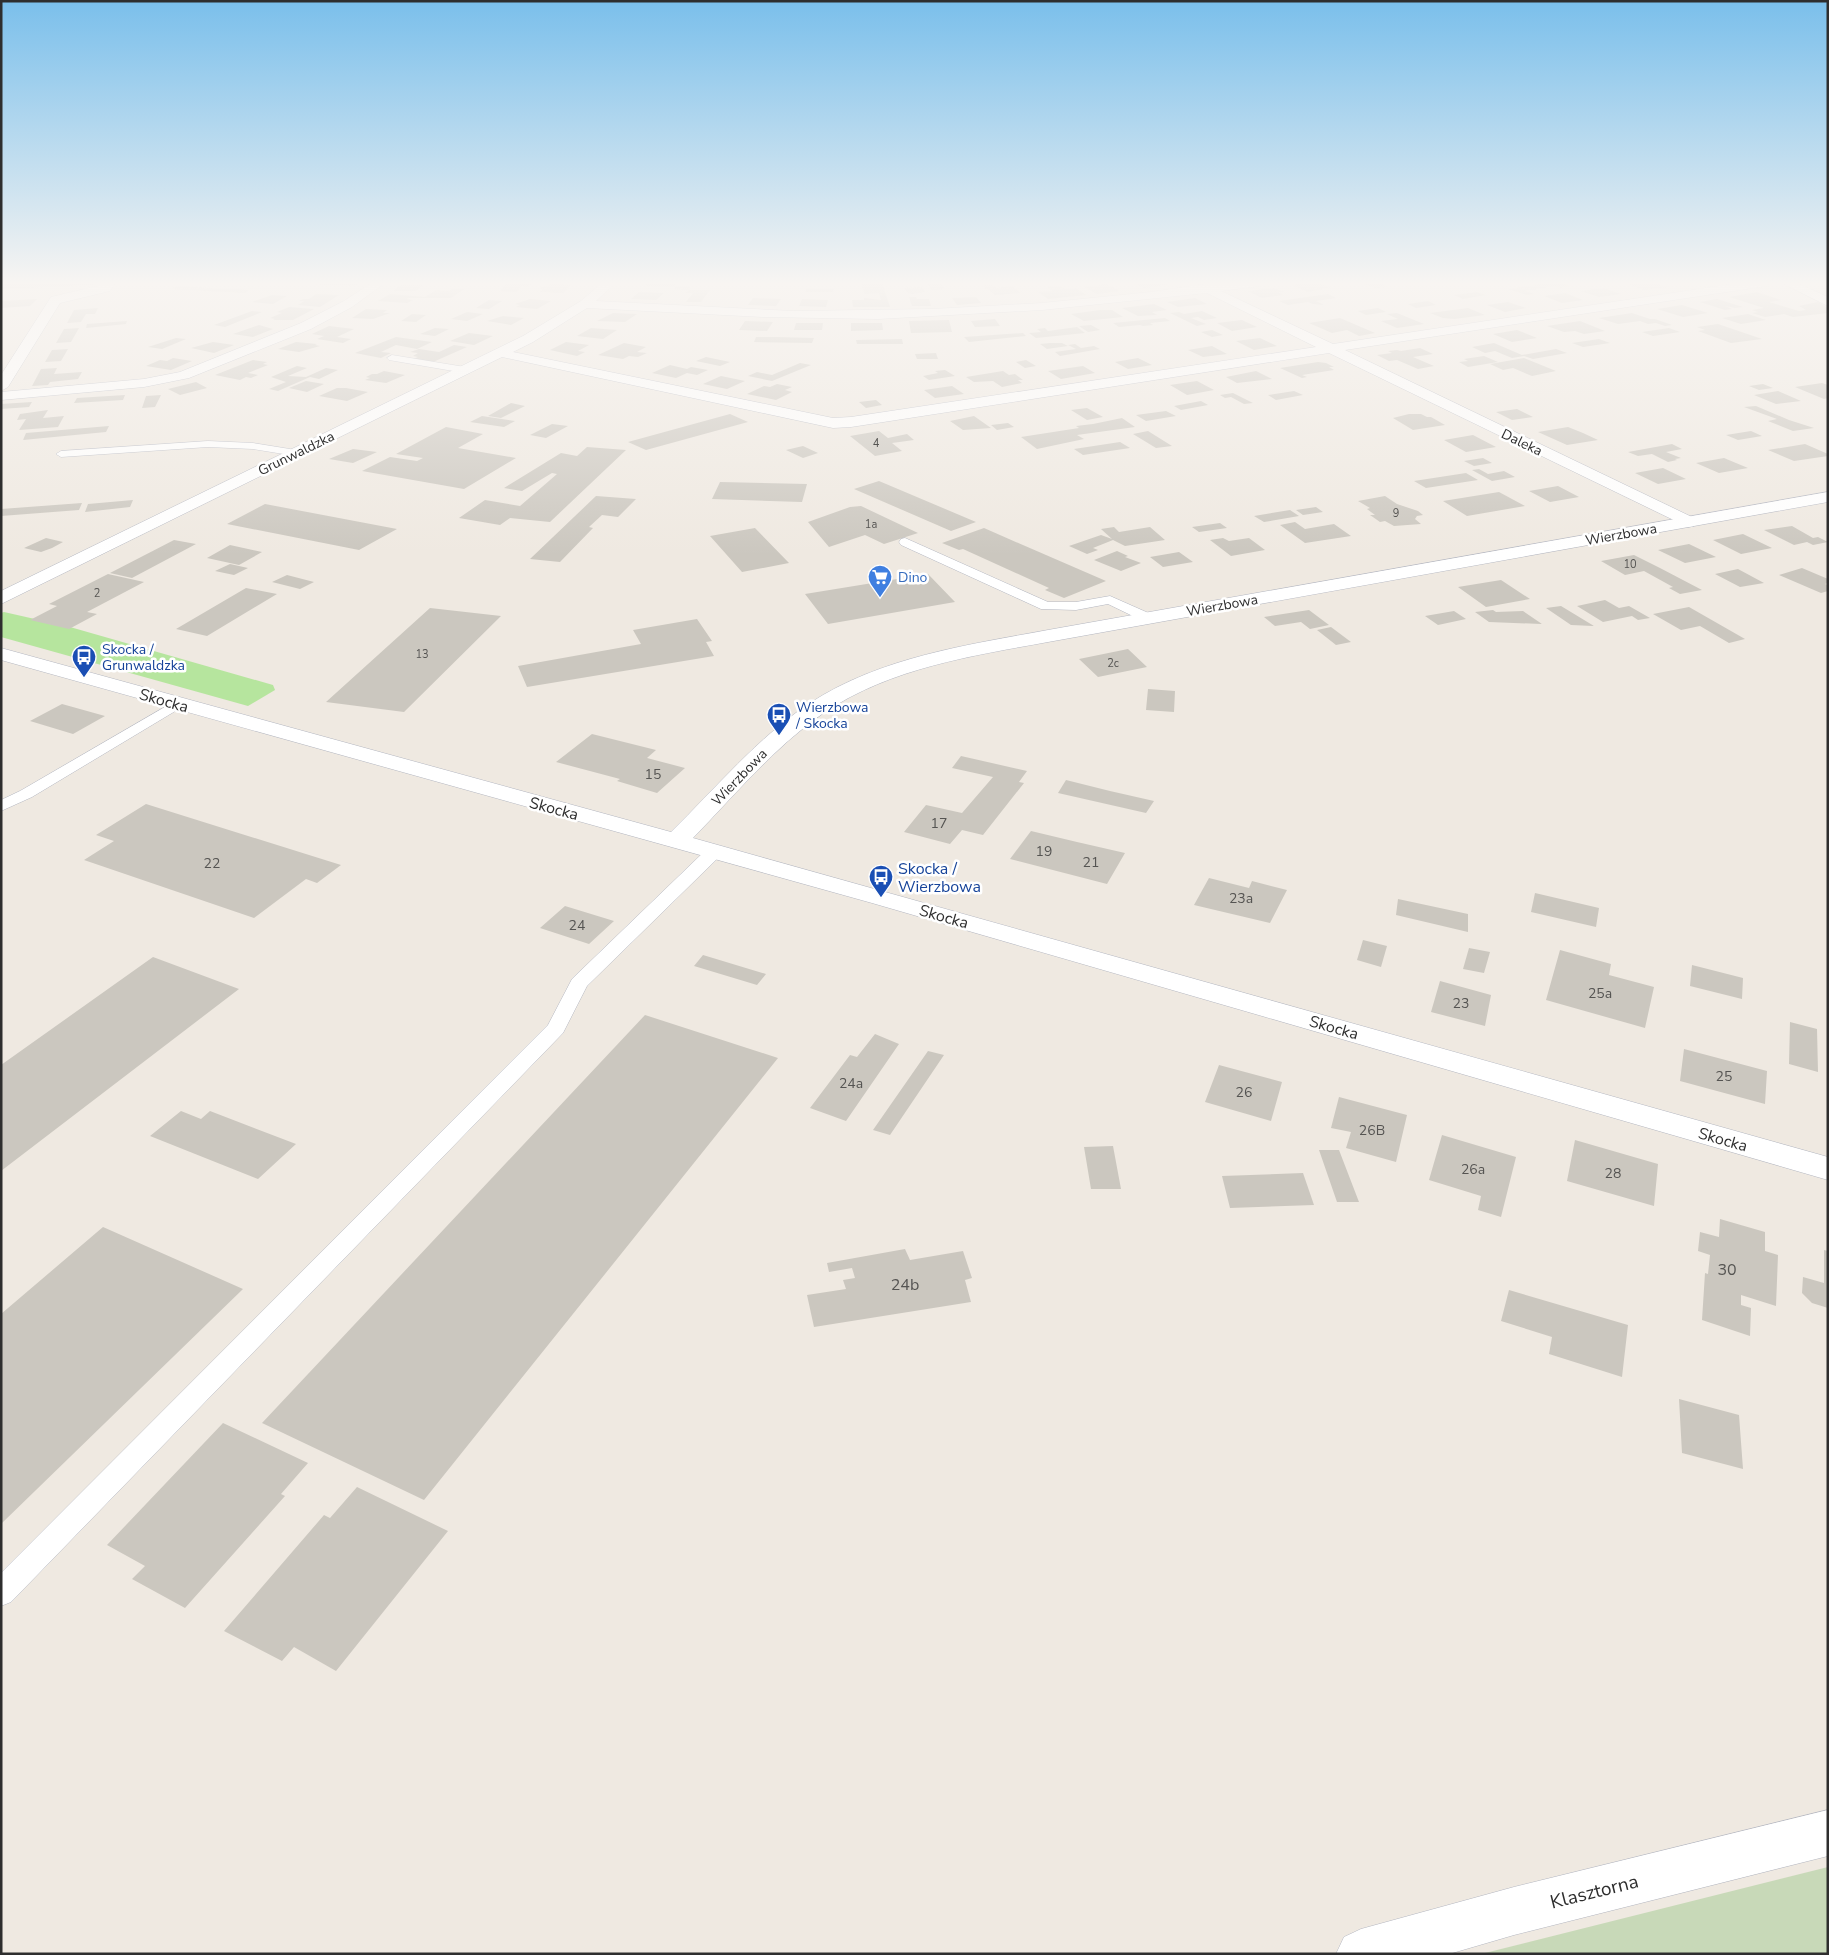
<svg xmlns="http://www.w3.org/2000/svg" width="1829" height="1955" font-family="'Nunito Sans',sans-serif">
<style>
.green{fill:#b6e59e}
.cemetery{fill:#c8d9b8}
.building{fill:#cbc7bf}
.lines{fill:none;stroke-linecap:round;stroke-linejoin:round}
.service-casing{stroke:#b4b7c1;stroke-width:1}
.minor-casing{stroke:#b4b7c1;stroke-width:1}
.tertiary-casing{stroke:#b4b7c1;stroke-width:1}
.service{fill:#fff;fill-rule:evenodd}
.minor{fill:#fff;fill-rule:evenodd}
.tertiary{fill:#fff;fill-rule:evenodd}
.labels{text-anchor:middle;stroke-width:5;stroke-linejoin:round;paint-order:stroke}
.far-number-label{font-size:11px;fill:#555452}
.far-street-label{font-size:14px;fill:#2e2e2e;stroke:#fff}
.far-shop-label{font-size:14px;fill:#366cbe;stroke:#fff;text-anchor:start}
.far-transit-label{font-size:14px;fill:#164399;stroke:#fff;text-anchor:start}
.number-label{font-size:14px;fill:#555452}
.street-label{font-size:16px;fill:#2e2e2e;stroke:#fff}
.transit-label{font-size:16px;fill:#164399;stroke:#fff;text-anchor:start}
.near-number-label{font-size:16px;fill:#555452}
.near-street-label{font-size:19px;fill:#2e2e2e;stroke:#fff}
</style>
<rect width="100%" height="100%" fill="#efe9e1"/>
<path class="green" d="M4,612L70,627L273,685L275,690L248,706L1,637V613Z"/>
<path class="cemetery" d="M1828,1867V1954H1481Z"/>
<path class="building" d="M1,282H95L93,285L1,289Z
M293,282H361L353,286L293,283Z
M649,282H678L674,287L645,286Z
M860,282H882L890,307H853L852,300H864V298L881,300L879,293L865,294Z
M1131,282H1159L1167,285L1144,288Z
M1312,282L1332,287L1308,292L1292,285Z
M1359,282H1378L1389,287L1375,288Z
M1545,282H1557L1570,286L1561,288L1556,286L1525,291L1534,294L1527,295L1508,289L1547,283Z
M1652,282L1668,287L1644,290L1627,284Z
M507,283L525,284H531L528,287L522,286L516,292L500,291Z
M927,283H940L945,289L931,290Z
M549,284L571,285L563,293L540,292L543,289H539L541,287H546Z
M1106,284L1120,291L1097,294L1084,287Z
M400,285H423L416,291H393Z
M984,285H992L996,288L1013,286L1020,293L995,295L988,289H985Z
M176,286L249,290L245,293L171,289Z
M676,286L691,287L689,290H710L701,302H686L693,293H685L689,290L673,289Z
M1061,286L1066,289L1076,288L1086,295L1048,299L1038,292L1052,291L1047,287Z
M922,287L925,292L912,294L908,293L904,288Z
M807,288L834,289L833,292H805Z
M1274,288L1283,292H1278L1283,295L1262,298L1248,291Z
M1604,288L1621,294L1599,297L1581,291Z
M452,289H464L451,298H409L406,299L413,300L407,303L378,301L390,294L425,297L436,290L449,291Z
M639,292H641L664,293L656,300L631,299Z
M1477,292L1486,295L1463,299L1454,295Z
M1757,292L1781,300L1769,302L1799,311L1806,310L1799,306L1818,302L1828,308V313L1793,317L1784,314L1765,317L1752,313L1758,312L1752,310L1764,308L1729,297Z
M1565,293L1583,300L1562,303L1544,296Z
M316,294L339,295L320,307L298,305L304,301H299L303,299H309Z
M1328,294L1336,298L1316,301L1324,305L1313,304L1308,302L1288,305L1279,301Z
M272,295L287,296L273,304L252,302Z
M909,297H916L917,299H929L931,306H912Z
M976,297L981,303L957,305L952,298Z
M753,298L781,299L776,306L748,305Z
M1195,298L1207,304L1178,307L1167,302Z
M37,299L30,306L1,308V301Z
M530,299L551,301L537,309L516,307L520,305L515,304Z
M802,299L828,300L826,307L799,306Z
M1717,299L1743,307L1735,308L1725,306L1732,309L1725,310L1700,302Z
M489,300L502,301L489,309L476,308Z
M1428,301L1436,305L1416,308L1408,304Z
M1508,302L1526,308L1505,312L1487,305Z
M1154,304L1167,310L1152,312L1157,315L1138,316L1122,308Z
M1682,305L1708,313L1683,317L1657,309Z
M289,307L314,309L293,320H273L275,319L270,318L282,313L277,312Z
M98,308L95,314H86L81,322L67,323L74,310Z
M1378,308L1386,312L1366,315L1358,311Z
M1468,308L1485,315L1454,319L1443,318L1430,313Z
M366,309L387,310L383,313H390L373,319L352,318Z
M1100,310H1112L1123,317L1084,321L1071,314Z
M252,311L262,312L225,327L214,325Z
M1202,311L1217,318L1204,320L1198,317L1191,318L1206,324L1197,326L1170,313L1179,312L1184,314Z
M467,312L483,314L467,321L451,319Z
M613,313L637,314L625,322L597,321Z
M1397,313L1424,324L1397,328L1381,321L1398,319L1387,314Z
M1632,313L1650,319H1655L1672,325L1665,326L1656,323L1648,324L1640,321L1618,324L1599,318Z
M412,314L426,315L416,322L401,321Z
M1748,314L1766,320L1741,324L1722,318Z
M503,316L524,318L511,325L487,321Z
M1165,318L1170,321L1150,323L1153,325L1143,326L1140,325L1119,327L1113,323Z
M1340,318L1375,333L1359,336L1347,330L1332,333L1309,323Z
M995,319L1000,326L975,327L971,321Z
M949,320L952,332L911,333L909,321Z
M1242,320L1257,327L1232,331L1217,323Z
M127,321L126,324L86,328L87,324Z
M745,321L773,322L767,331L739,330Z
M1580,321L1605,331L1584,334L1575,331L1564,332L1547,326Z
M796,323H823L822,330H794Z
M851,323H882L883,330L851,331Z
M1718,324L1762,339L1731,343L1698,331L1705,330L1697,327Z
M259,325L273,329L253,337L233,334Z
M1091,325L1100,330L1088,332L1079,326Z
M329,326L354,329L337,337L351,339L343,343L317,339L324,336L312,334Z
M1077,327L1085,333L1036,338L1029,333L1041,332L1037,329L1045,328L1048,331Z
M79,328L71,342L56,343L64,329Z
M435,328L449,329L435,336L420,334Z
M591,328L617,330L603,339L577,336Z
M1669,328L1680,332L1653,336L1642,332Z
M1212,330L1223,335L1212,337L1201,332Z
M1517,330L1537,338L1512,342L1493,334Z
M469,333L493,336L474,345L450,341Z
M1023,333L1026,336L969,342L964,337Z
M396,337L432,342L417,349L396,345L381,352L391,353L381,358L355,353Z
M756,337H776L814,338L812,343L754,342Z
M176,338L186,339L162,349L148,347Z
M1260,338L1277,346L1254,350L1236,341Z
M902,339L903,344H857L856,340Z
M1599,339L1610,343L1583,347L1572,343Z
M213,342L234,345L214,353L191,348Z
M296,342L317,344L315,345L320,346L299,352L278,349Z
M566,342L589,345L578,351L585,352L577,356L550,350Z
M624,343L646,347L637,352L647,353L638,357L629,356L623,359L598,355Z
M1050,343H1062L1068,346L1047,349L1040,344Z
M1494,343L1522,355L1556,349L1567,353L1533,359L1524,356L1512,358L1495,351L1485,353L1472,347Z
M1075,344L1081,348L1094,346L1100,349L1060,356L1055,352L1076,349L1068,345Z
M454,345L467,347L433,362L413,359L418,357L413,356L418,353L410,352L419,349L439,352Z
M1212,346L1227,354L1203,357L1188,350Z
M1420,348L1433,354L1413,357L1434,366L1418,369L1397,360L1389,361L1377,355L1392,353L1388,351L1397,350L1401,351Z
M68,349L61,361L45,362L52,350Z
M936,353L938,359H917L915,354Z
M1484,356L1498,362L1468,367L1459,362L1468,361L1464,359Z
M706,357L730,362L720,366L696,361Z
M173,358L192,361L171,370L146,366L160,360L167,361Z
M1138,358L1152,365L1128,369L1115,362Z
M1524,358L1556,371L1532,376L1513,368L1503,370L1490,364Z
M253,360L267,362L263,364L268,365L248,373L258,375L251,378L246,377L240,380L215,375Z
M1026,360L1036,366L1025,368L1016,362Z
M1318,362L1326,363L1334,367H1329L1334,370L1302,375L1307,377L1302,378L1280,368Z
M800,363L811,365L772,381L748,376L757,372L772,375Z
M670,365L687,369L691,367L708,370L697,375L687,373L676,378L652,373Z
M297,366L307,368L288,376L306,377L326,368L338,370L319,379L310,377L278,391L269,389L286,382L271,377Z
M1083,366L1095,373L1061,379L1048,371Z
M57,368L54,374L82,372L78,379L50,382L48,385L32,386L41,369Z
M945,370L955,376L929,380L923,376L938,373L935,371Z
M384,371L405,375L386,383L365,380L370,378L366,377L372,374H377Z
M1003,371L1009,375L1015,374L1023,380H1018L1022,383L1002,387L993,381L974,382L966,377Z
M1256,371L1272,379L1237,383L1226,377Z
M721,376L745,381L727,389L703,384Z
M306,381L324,384L307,392L289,388Z
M1197,381L1214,390L1187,395L1170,385Z
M196,382L207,388L180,395L168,389Z
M1822,383L1828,385V398L1824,399L1795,387Z
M777,384L792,387L785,390L792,392L776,400L747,394L764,386L770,387Z
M1763,384L1773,388L1759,390L1749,386Z
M952,386L964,394L935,398L924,390Z
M337,388H346L368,392L347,401L319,396Z
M1294,391L1303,395L1276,400L1268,395Z
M1778,391L1801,401L1776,404L1754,395Z
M1233,393L1253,403L1244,404L1231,397L1225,398L1220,395Z
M125,395L123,400L74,403L77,398Z
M161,395L155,407L142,408L146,396Z
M876,400L882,405L866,408L859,402Z
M1201,401L1208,405L1181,410L1174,406Z
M32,402L29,407L1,409V404Z
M511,403L525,406L501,418L488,416Z
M1756,406L1789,420L1814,428L1793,431L1768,421L1777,419L1744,407Z
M1087,408L1103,417L1087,420L1071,410Z
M1517,409L1533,417L1512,420L1496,412Z
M48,410L43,418L64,416L58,427L19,430L26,419L17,420L20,414Z
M1166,411L1176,416L1146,421L1136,415Z
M730,414L748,422L646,450L628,442Z
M1409,414H1421L1427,417H1431L1445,425L1413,430L1393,418Z
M482,416L515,421L504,427L470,422Z
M974,416L991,428L963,430L950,421Z
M1122,418L1135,427L1077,435L1084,439L1037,449L1021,437L1079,428L1076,426L1093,424Z
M1008,423L1014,427L997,430L991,425Z
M552,424L568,426L546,438L530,435Z
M109,426L106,432L23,440L26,433Z
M446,427L483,434L458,448L516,458L464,489L362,471L390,457L417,461L423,458L396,454Z
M1568,427L1583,433L1598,440L1567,445L1538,432Z
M879,431L888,438L907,434L914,440L892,443L902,451L875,456L850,436Z
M1148,431L1172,446L1156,448L1133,434Z
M1751,431L1762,436L1738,440L1726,435Z
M1473,435L1496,447L1466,452L1444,440Z
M1120,442L1130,448L1083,455L1074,449Z
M1672,444L1682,449L1666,452L1681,458L1675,459L1677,460L1668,462L1652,454L1638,456L1628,452Z
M1805,444L1828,454V456L1794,461L1768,450Z
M803,446L818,453L803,458L786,450Z
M587,447L626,450L550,522L510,518L500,525L459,518L485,500L520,506L557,474L552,473L522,491L504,488L561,453L577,456Z
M353,449L377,452L353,463L329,459Z
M1483,458L1492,463L1474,466L1464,461Z
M1724,458L1748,468L1719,473L1696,463Z
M1663,468L1686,479L1658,484L1635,473Z
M1479,469L1488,474L1504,471L1515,477L1492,481L1472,470Z
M1466,473L1478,480L1426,488L1414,481Z
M879,481L976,522L951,531L854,489Z
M720,482L807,484L802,502L712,499Z
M1558,486L1579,497L1550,502L1529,491Z
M1499,492L1525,506L1467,516L1443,501Z
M596,496L636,499L618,517L602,515L589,527L593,528L560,562L530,559Z
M1385,496L1397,504L1418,511L1423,515L1417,516L1415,519L1421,524L1394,526L1385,521L1380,522L1370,515H1375L1367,509L1370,508L1358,501Z
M133,500L130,507L85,512L88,504Z
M82,503L79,510L1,516V509Z
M265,504L397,529L359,550L227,524Z
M861,506L918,533L884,544L865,535L829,547L808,522L850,507Z
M1316,507L1323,512L1303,515L1296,510Z
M1290,510L1299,516L1264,522L1254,516Z
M1295,522L1305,529L1334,524L1351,536L1305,543L1280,525Z
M1220,523L1227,528L1199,532L1192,527Z
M1792,526L1813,538L1818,537L1828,542L1813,545L1807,542L1794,545L1764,530Z
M1114,527L1119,532L1150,527L1165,540L1125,546L1113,540L1093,548L1098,550L1087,554L1069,546L1101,535L1112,539L1101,529Z
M755,528L789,563L742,572L710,536Z
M984,528L1009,539L1106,581L1064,598L1045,590L1049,588L963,549L959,550L942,543Z
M1743,534L1772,548L1741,554L1713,540Z
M46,538L63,542L52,548L41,552L24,548Z
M1223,538L1229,541L1249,538L1265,550L1231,556L1210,540Z
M174,540L196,544L132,578L110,573Z
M1689,544L1716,557L1685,563L1658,550Z
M230,545L262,552L239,565L207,558Z
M1117,551L1128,556L1125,557L1141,563L1121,571L1094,560Z
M1179,552L1193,562L1163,567L1150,557Z
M1634,555L1660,568L1702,590L1680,594L1669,588L1673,587L1644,571L1625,575L1601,561Z
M230,564L248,568L234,575L215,571Z
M1802,568L1828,579V583L1825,584L1828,585V591L1821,593L1779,575Z
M1738,569L1764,583L1740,587L1715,574Z
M108,574L144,582L87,612L97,614L69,629L30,620L57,606L49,604Z
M928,574L955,602L828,624L805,594Z
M287,575L314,582L300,589L272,582Z
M1501,580L1530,599L1486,607L1458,587Z
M246,588L277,594L207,636L176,629Z
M1605,600L1619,608L1629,606L1650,618L1638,620L1632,616L1603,622L1577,606Z
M1561,606L1594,626L1571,625L1546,608Z
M1689,607L1745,639L1729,643L1700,626L1681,630L1653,614Z
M430,608L501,616L404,712L326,702Z
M1309,610L1329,625L1310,629L1301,622L1275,626L1264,617Z
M1493,610L1496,612L1523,611L1542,624L1489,622L1475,612Z
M1454,611L1466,619L1438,625L1425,616Z
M697,619L712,641L706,642L714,656L527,687L518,666L641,644L633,630Z
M1331,627L1351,642L1336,645L1317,630Z
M1128,649L1147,667L1098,677L1079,659Z
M1148,689L1175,691L1174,712L1146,710Z
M62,704L105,716L73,734L30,721Z
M592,734L656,750L647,758L685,768L657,793L617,781L620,779L556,762Z
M961,756L1027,771L1019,782L1024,783L983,835L962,830L950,844L904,832L926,805L962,813L993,777L952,768Z
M1066,780L1110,791L1154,801L1146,813L1058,793Z
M146,804L341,865L317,883L306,879L254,918L84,860L114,841L96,835Z
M1031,831L1077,842L1125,853L1107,884L1010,859Z
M1209,878L1249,888L1252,881L1287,890L1270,923L1194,905Z
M1535,893L1599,908L1596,927L1531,912Z
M1398,899L1468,914V932L1396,915Z
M565,906L614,921L589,944L540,928Z
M1363,940L1387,946L1381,967L1357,960Z
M1469,948L1490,952L1484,973L1463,969Z
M1560,950L1611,964L1609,975L1654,987L1645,1028L1546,1000Z
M703,955L766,974L757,985L694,966Z
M153,957L239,989L1,1171V1065Z
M1692,965L1743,978L1742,999L1690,986Z
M1440,981L1491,995L1485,1026L1431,1012Z
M645,1015L778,1058L424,1500L262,1423Z
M1790,1022L1817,1029L1818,1072L1789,1064Z
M875,1034L899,1044L846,1121L810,1108L850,1055L857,1057Z
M1684,1049L1767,1071L1765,1104L1680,1081Z
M928,1051L944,1055L890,1135L873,1130Z
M1219,1065L1282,1082L1271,1121L1205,1102Z
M1339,1097L1407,1115L1396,1162L1346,1148L1351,1132L1331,1128Z
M181,1111L201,1119L210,1111L296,1144L258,1179L150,1136Z
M1442,1135L1516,1157L1501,1217L1478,1210L1481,1196L1429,1180Z
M1575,1140L1658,1164L1654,1206L1567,1181Z
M1113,1146L1121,1189H1091L1084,1147Z
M1319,1150H1339L1359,1202H1337Z
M1303,1173L1314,1205L1230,1208L1222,1176Z
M1720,1219L1765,1232V1251L1778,1255L1776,1306L1741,1295V1305L1751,1308L1750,1336L1702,1320L1705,1273L1708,1274L1710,1255L1698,1251L1700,1232L1719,1237Z
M103,1227L243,1289L1,1524V1314Z
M905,1249L910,1260L963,1251L972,1278L965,1280L971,1302L814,1327L807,1295L846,1289L843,1280L855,1278L852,1268L829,1272L827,1263Z
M1824,1250L1828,1251V1308L1812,1303L1802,1293L1803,1277L1824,1283Z
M1509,1290L1628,1325L1622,1377L1549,1354L1552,1337L1501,1321Z
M1679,1399L1739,1415L1743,1469L1682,1453Z
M223,1423L308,1463L281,1494L285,1496L185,1608L132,1579L145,1566L107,1545Z
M357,1487L448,1531L336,1671L294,1647L282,1661L224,1631L324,1515L330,1518Z"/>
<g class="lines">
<defs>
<path id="service" d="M392,355L465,367L470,370L465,373L389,360L387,358Z
M208,441L253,443L296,450L301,453L296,456L253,449L208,447L61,457L56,454L61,451Z
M905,538L1048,602H1076L1110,596L1153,615L1155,618L1148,622L1143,621L1108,604L1076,610L1041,609L901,545L899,542L901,539Z
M177,700L182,701L184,704L182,707L32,797L1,811V800L20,791Z
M714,847L720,848L722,852L720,856L587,986L563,1033L11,1602L1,1606V1573L548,1025L572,979L708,848Z"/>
<path id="minor" d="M104,282H116L110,291L60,303L8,387L1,391V375L51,297L102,285Z
M373,282H386L352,307L311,329L189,378L144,387L1,400V392L144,379L180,372L301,323L344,301Z
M603,282H616L596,301L793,311L932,309L1042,303L1151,292L1206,284L1265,282L1263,285L1259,286L1221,291L1333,344L1746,282H1772L1766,286L1345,350L1694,518L1697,522L1694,526L1688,527L1329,353L851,427L833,428L502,357L1,604V591L523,336L581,301ZM1207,293L1316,347L851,417L833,418L513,352L533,342L587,308L763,317L878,319L1042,310Z
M1828,1810V1856L1514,1935L1449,1954H1336L1344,1937L1361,1929L1514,1887Z"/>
<path id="tertiary" d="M1780,282H1795L1828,297V306Z
M1828,492V502L1048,642C971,656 891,668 825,712C774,747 735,795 693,838L1828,1157V1180L872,903L1,660V648L671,832C716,788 757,738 810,703C881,657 967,645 1048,630Z"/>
</defs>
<use href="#service" class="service-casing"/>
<use href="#minor" class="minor-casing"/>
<use href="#tertiary" class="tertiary-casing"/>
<use href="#service" class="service"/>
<use href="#minor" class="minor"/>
<use href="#tertiary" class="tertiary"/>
</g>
<linearGradient id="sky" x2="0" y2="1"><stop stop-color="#7abfeb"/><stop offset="0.51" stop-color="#f8f5f2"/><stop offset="1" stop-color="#f8f5f2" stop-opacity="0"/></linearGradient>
<rect width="1829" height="555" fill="url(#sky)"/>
<defs>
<symbol id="supermarket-pin" viewBox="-11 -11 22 30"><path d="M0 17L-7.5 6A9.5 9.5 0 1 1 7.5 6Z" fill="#3f7fe0" stroke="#fff"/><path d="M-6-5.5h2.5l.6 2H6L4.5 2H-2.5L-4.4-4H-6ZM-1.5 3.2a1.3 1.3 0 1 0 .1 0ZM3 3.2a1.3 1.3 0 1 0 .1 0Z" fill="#fff"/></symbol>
<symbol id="bus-pin" viewBox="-11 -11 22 30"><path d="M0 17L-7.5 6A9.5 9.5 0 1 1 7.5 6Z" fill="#1a4fb4" stroke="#fff"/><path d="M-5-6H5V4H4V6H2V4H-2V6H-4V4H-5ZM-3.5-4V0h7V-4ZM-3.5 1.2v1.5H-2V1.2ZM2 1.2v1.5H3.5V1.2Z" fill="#fff"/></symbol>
</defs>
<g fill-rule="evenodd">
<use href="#supermarket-pin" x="866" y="563" width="28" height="38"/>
<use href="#bus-pin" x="70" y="643" width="28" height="38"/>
<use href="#bus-pin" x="765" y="701" width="28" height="38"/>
<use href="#bus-pin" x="867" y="863" width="28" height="38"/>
</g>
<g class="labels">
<g class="far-number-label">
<text x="876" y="447">4</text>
<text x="1396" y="517">9</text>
<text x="871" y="528">1a</text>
<text x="1630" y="568">10</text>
<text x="97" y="597">2</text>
<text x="422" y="658">13</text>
<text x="1113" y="667">2c</text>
</g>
<g class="far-street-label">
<text transform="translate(1522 442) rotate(26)" y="5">Daleka</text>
<text transform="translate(296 453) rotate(-26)" y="5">Grunwaldzka</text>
<text transform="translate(1621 534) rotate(-10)" y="5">Wierzbowa</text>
<text transform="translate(1222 605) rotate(-10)" y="5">Wierzbowa</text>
<text transform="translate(739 777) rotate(-46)" y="5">Wierzbowa</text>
</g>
<g class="far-shop-label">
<text x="898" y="582">Dino</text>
</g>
<g class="far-transit-label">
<text x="102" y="654">Skocka /<tspan x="102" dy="16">Grunwaldzka</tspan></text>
<text x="796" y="712">Wierzbowa<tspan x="796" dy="16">/ Skocka</tspan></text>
</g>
<g class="number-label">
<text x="653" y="779">15</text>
<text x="939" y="828">17</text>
<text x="1044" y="856">19</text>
<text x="1091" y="867">21</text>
<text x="212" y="868">22</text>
<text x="1241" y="903">23a</text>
<text x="577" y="930">24</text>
<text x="1600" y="998">25a</text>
<text x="1461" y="1008">23</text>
<text x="1724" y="1081">25</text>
<text x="851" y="1088">24a</text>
<text x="1244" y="1097">26</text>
<text x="1372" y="1135">26B</text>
<text x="1473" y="1174">26a</text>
<text x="1613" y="1178">28</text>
</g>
<g class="street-label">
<text transform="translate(164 700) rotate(16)" y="6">Skocka</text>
<text transform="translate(554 808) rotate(15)" y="6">Skocka</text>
<text transform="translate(944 916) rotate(16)" y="6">Skocka</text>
<text transform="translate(1334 1027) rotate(16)" y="6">Skocka</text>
<text transform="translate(1723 1139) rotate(16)" y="6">Skocka</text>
</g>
<g class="transit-label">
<text x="898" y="874">Skocka /<tspan x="898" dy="18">Wierzbowa</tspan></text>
</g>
<g class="near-number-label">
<text x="1727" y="1275">30</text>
<text x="905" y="1290">24b</text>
</g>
<g class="near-street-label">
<text transform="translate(1594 1891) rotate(-14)" y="7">Klasztorna</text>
</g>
</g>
<rect width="1829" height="1955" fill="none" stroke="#2e2e2e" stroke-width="5"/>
</svg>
